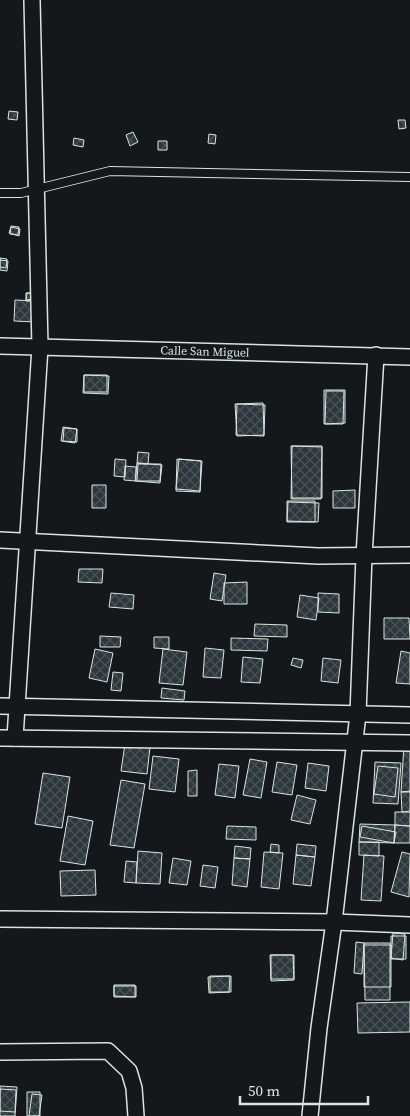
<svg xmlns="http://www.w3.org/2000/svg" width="410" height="1116" font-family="'Source Serif 4',serif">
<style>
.building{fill:url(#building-cross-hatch);stroke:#d8e6dc}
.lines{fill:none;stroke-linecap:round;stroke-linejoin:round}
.lane-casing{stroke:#d8e6dc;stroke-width:10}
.street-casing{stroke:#d8e6dc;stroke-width:18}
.lane{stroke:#14181c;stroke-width:8}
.street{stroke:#14181c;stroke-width:15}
.labels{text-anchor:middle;stroke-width:4;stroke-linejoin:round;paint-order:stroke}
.street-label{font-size:12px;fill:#d8e6dc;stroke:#14181c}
</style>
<defs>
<pattern id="building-cross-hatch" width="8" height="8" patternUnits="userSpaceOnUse" patternTransform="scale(1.25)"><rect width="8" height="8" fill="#2c363c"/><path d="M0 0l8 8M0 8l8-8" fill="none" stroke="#4a5358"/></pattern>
</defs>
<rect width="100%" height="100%" fill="#14181c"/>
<path class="building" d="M9,111L18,112L17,120L8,119Z
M398,120H405L406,128L399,129Z
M133,132L138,142L130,146L126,135Z
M209,134L216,135L215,144L208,143Z
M74,138L84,140L83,147L73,145Z
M158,141H167V150H158Z
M11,226L19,227L18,235L10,234Z
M11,227L20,229L19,236L9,233Z
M0,258L7,259L6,268L0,267Z
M0,260L8,261L7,271L0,270Z
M26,293H36L37,299L26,300Z
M27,293H37V301H26Z
M15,300L37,301L36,322L14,321Z
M84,375H107V392H84Z
M84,375L109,376L108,394L83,393Z
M324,390H345V423L324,424Z
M326,391H344L343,424H325Z
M263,403L264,435L237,436L235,404Z
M237,404L265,405L264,436L236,435Z
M63,427L77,429L75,443L61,441Z
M64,428L77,429V442L63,441Z
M291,446H322V498H292Z
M292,446L322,447L321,499H291Z
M138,452L149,453L148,464L137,463Z
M115,459L126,460L125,477L114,476Z
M177,459L201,461L200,492L176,491Z
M179,459L202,461L200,491L176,489Z
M137,463L162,465L160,483L135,481Z
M138,464H161L160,481H137Z
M125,466L136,467V481L124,480Z
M92,485H106V508H92Z
M355,490V508H333V491Z
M287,501H315V522H287Z
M288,502L319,503L318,522L287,521Z
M79,569H103L102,583L78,582Z
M214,573L226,575L222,601L210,599Z
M247,582V604H224V583Z
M111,593L134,595L133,609L109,607Z
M318,593L339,594V613L318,612Z
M300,595L319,598L316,620L297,617Z
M384,618H409L410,639H384Z
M255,624L287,625V637L254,636Z
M100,636L121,637L120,647H100Z
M154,637H169V649L154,648Z
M231,638L268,639L267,651L231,650Z
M205,648L224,650L221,678L203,677Z
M95,649L113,653L107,682L89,678Z
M163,649L187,652L183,685L159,683Z
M401,651L410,653V684L396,683Z
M243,657L263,659L260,683L241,682Z
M293,658L303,660L301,668L291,665Z
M323,658L341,660L338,683L321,681Z
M113,672L123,673L121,691L111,690Z
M162,688L185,691L184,700L161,698Z
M125,744L150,747L147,774L121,771Z
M404,745H410V792H401Z
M153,756L179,759L175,792L149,789Z
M250,759L267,762L261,798L243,795Z
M277,762L297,765L292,795L272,792Z
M375,762L401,763L398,804L373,803Z
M308,763L329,766L326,791L305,788Z
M219,764L239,766L235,798L215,795Z
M378,766L398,768L395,797L374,794Z
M197,770V796H188V771Z
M43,773L70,777L62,828L35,824Z
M121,780L145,784L134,848L110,845Z
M410,791V811L402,812L401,792Z
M297,795L316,800L310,824L291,820Z
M395,812H410V826L395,825Z
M68,816L93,821L85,865L60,861Z
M360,824L395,825L394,843L359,842Z
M395,825L410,826V843H394Z
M227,826L256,827V840L226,839Z
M362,826L396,832L394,843L360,837Z
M359,842H379V856L359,855Z
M271,844L279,845V853L270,852Z
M297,844L316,846L315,857L296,855Z
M235,846L251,848L250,859L234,858Z
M138,851L162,853L160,884L136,883Z
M264,852L283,853L279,889L261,887Z
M402,852L410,854L409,897L391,892Z
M296,855L315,857L311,886L293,884Z
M364,855L384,856L381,901L361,900Z
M173,858L191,861L187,885L169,883Z
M234,858L250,859L247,887L232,885Z
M126,861L137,862L136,883L124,882Z
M203,865L218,867L215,888L200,886Z
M95,870L96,895L61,896L60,871Z
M393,933L405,934L403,960L391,958Z
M391,936H406V959H391Z
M356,942L364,943L362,974L354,973Z
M364,943H390V1000H365Z
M364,945H391V987H364Z
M270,955H293L294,980L271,981Z
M271,955H294V979H271Z
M210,976H230L229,992H210Z
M231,976V992L209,993L208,977Z
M114,985H135V997H114Z
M114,986H136V997L114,996Z
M410,1002V1032L358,1033L357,1003Z
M0,1086L17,1087L15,1116H0Z
M0,1089L16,1090L15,1112L0,1111Z
M27,1092H40V1116H27Z
M32,1094L42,1095L39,1116H29Z"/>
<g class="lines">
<defs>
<path id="lane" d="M0,193H21L110,171L410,177"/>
<g id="street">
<path id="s1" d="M0,346L410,357"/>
<path d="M0,540L318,556L410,555"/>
<path d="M0,706L410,715"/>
<path d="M0,738L410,743"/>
<path d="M15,738L40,347L32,0"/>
<path d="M0,919L334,922L410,925"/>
<path d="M0,1052L108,1051L129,1071L134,1088L136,1116"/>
<path d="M310,1116L319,1028L334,922L358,714L364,556L376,355"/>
</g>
</defs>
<use href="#lane" class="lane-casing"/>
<use href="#street" class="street-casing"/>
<use href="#lane" class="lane"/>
<use href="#street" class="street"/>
</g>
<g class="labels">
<g class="street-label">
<text dy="4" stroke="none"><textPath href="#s1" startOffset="205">Calle San Miguel</textPath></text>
</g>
</g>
<path d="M240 1096v8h128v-8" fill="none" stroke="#d8e6dc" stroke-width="2.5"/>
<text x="248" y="1096" font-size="15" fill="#d8e6dc" stroke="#14181c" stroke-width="4" paint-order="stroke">50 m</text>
</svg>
